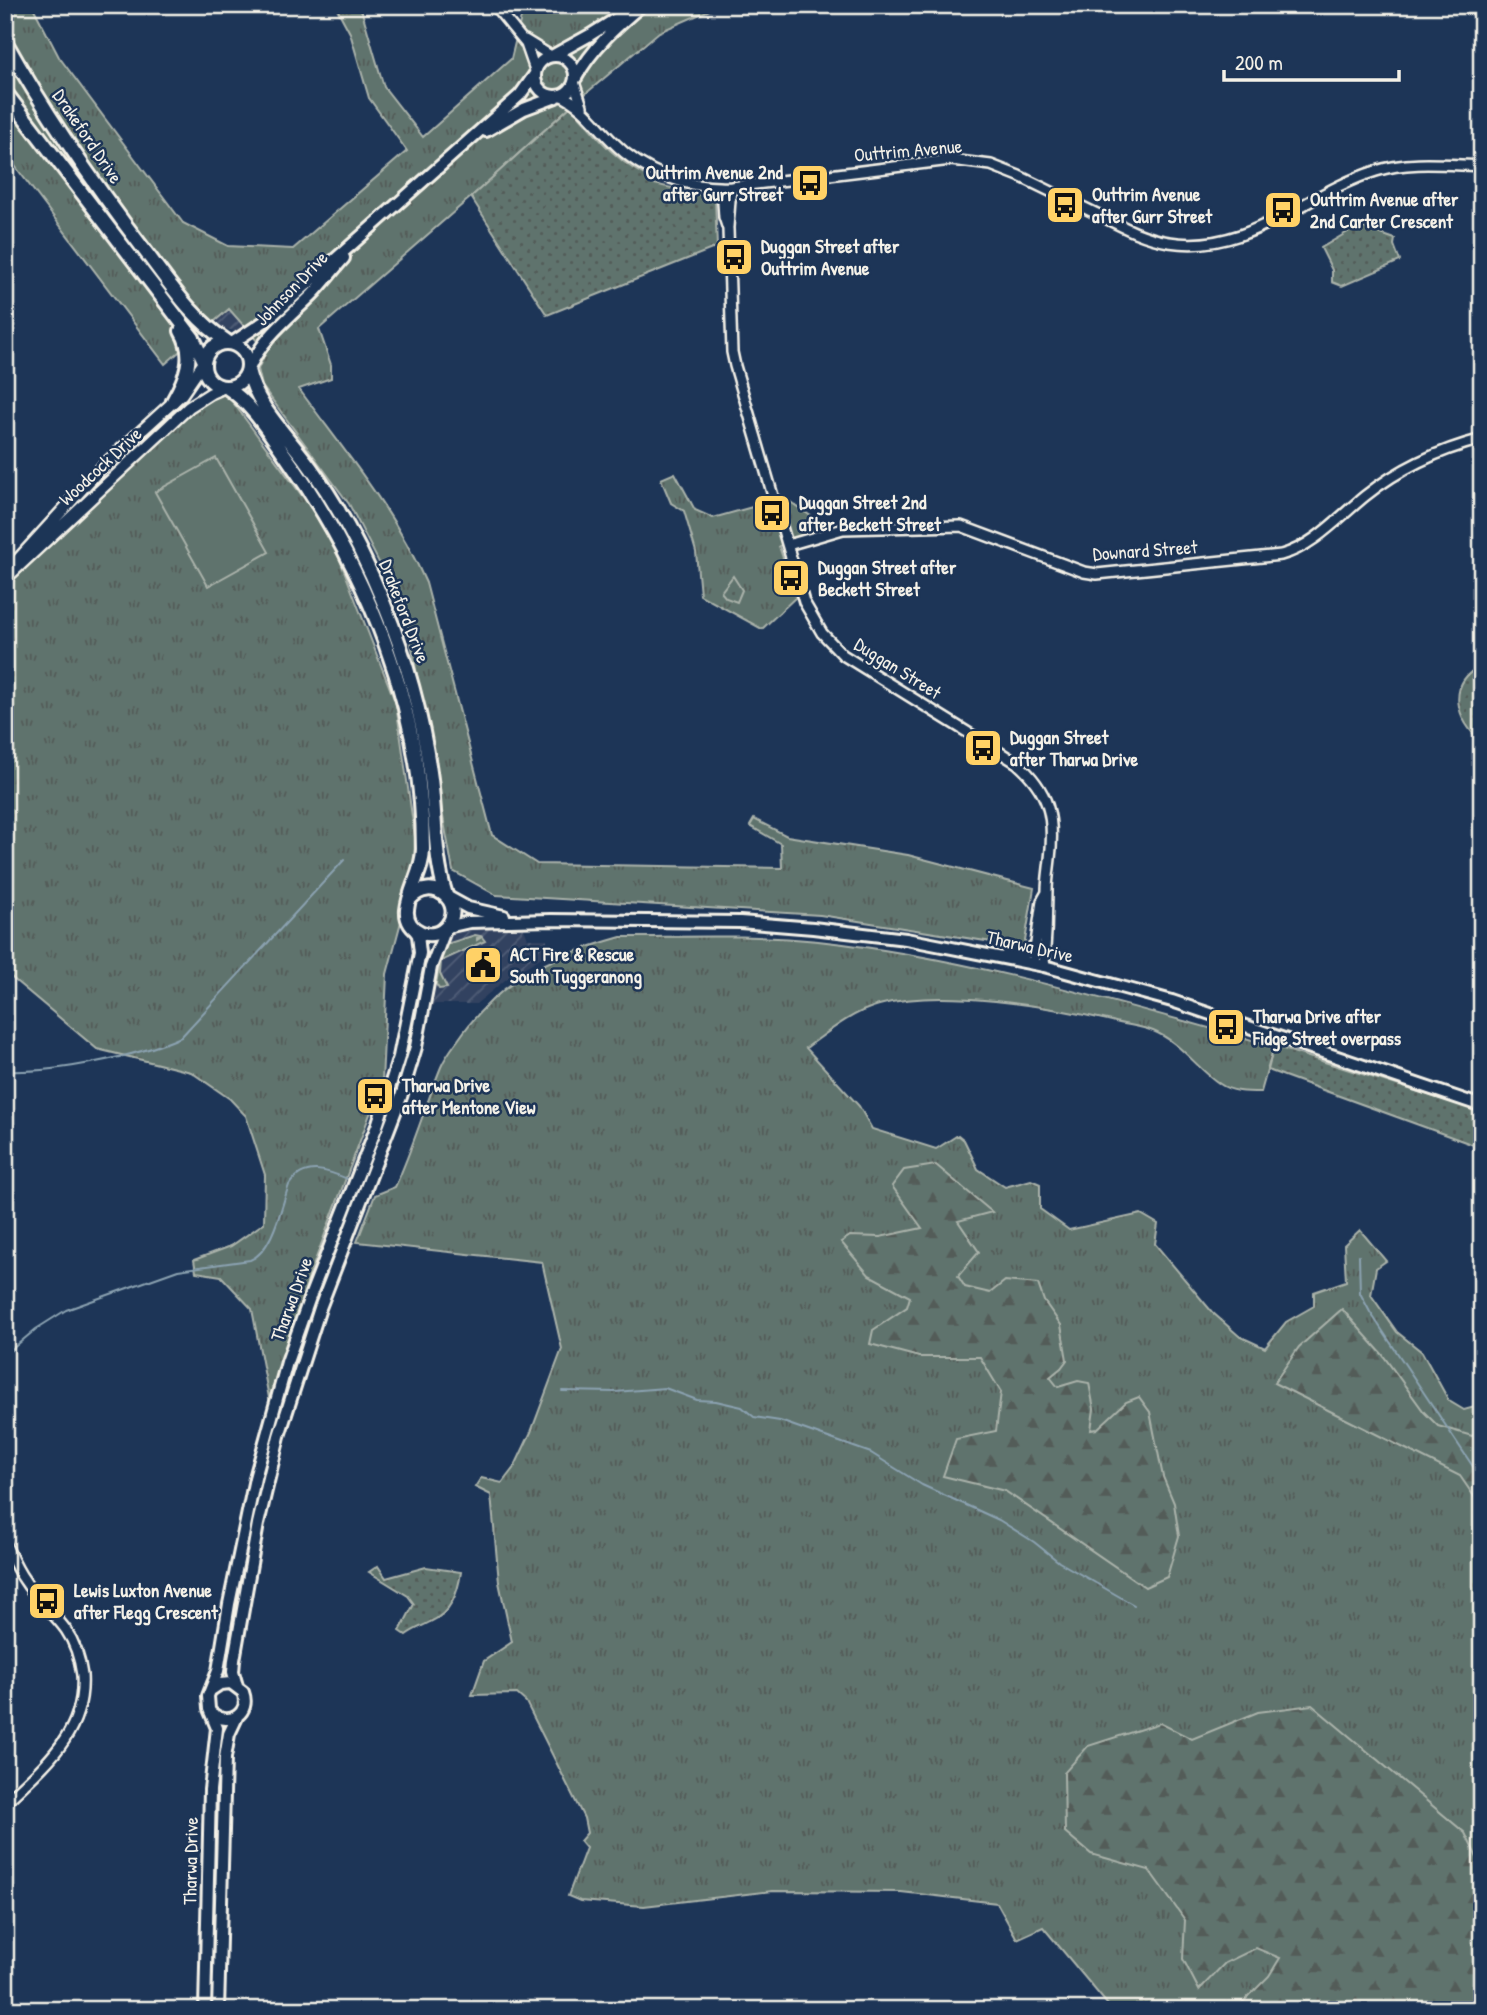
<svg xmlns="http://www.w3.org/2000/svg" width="1487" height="2015" font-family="'Patrick Hand',sans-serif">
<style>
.industrial{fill:url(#industrial-furrows)}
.grass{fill:url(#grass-tufts);stroke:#aab2aa;stroke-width:2}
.forest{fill:url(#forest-firs);stroke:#aab2aa;stroke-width:2}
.park{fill:url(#park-dots);stroke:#aab2aa;stroke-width:2}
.garden{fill:#5f736d;stroke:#aab2aa;stroke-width:2}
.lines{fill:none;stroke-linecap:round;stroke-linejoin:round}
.stream{stroke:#8ba2b1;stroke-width:2}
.tertiary-casing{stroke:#f4f1e8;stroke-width:14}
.secondary-casing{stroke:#f4f1e8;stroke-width:15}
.primary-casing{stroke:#f4f1e8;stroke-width:16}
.trunk-casing{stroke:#f4f1e8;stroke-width:18}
.tertiary{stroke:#1d3557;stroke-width:9}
.secondary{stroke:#1d3557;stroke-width:10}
.primary{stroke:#1d3557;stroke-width:10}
.trunk{stroke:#1d3557;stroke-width:12}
.labels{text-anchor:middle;stroke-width:5;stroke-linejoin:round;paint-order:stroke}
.street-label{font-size:19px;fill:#f4f1e8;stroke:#1d3557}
.poi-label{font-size:19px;font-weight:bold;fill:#f4f1e8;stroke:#1d3557;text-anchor:start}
</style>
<defs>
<pattern id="industrial-furrows" width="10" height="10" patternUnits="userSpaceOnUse" patternTransform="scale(1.75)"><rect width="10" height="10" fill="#334260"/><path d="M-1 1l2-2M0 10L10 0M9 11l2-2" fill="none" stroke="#515e77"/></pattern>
<pattern id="grass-tufts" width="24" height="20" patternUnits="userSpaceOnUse" patternTransform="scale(1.75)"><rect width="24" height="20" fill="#5f736d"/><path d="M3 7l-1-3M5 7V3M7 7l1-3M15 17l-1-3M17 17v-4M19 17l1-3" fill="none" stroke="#535b58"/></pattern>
<pattern id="forest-firs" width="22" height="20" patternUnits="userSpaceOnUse" patternTransform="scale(1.75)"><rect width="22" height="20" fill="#5f736d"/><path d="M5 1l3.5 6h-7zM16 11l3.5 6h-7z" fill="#535b58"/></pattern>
<pattern id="park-dots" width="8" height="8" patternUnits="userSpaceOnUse" patternTransform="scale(1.75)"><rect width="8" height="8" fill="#5f736d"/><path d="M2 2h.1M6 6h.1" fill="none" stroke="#535b58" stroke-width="1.8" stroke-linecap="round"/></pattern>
</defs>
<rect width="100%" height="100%" fill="#1d3557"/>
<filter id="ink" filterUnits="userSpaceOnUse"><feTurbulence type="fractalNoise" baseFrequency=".0143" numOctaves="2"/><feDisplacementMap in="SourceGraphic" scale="14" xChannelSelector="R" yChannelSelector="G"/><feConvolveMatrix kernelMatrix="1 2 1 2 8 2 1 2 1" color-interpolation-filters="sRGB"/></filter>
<g filter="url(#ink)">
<path class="industrial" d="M229,309L244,326L237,332L223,328L216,320Z
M522,924L528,939H547V954L510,976L476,1004H435L430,1008L438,961L445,939L456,927Z"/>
<path class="grass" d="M5,5H32L59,57L183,223L228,246L293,249L407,151L369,98L350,33L335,5H358L362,12L384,87L423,137L511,59L524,5H721L659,32L571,106L471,197L319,329L331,365V378L299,389C345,452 395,511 426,583L492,835L537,864L782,868L781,844L750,826L754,819L787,836L908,855L1034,888L1024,947L820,915L496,895L453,871L406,615L349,504L262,386L258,369L266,351L229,309L165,364L12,162L5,151Z
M226,393L329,532L396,704L415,837L414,873L387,974L382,1082L310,1274L269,1398L252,1309L221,1276L196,1272L194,1260L231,1246L264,1223L265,1175L246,1116L230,1099L191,1072L97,1049L5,972V588L174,427L199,405Z
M675,473L695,510L713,518L763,504L789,501L828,528L779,546L796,597L762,629L700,595L696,552L684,511L671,503L661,479Z
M475,935L480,936L477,938V940L482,937L485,941L441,961L440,974L447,988L439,989L436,984C439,970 439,958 443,945Z
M621,937C686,937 753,934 818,941C973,958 1124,1005 1274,1046L1261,1092C1247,1092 1231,1092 1220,1084C1196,1068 1181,1042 1153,1031C1140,1026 1125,1025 1112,1021C1049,1006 941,988 879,1005C852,1012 828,1032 806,1048L859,1106L872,1129L936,1149L958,1135L964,1140L978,1169L1005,1187L1031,1180L1040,1184V1209L1069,1230L1141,1214L1158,1224L1155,1244L1212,1312L1239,1336L1265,1348L1286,1322L1314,1306V1292L1346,1281L1344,1245L1360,1230L1386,1261L1376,1268L1371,1295L1397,1332L1422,1352L1449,1401L1464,1410L1482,1405V2010H1112L1043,1927L1017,1939L997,1903L901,1892L773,1891L644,1906L580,1901L568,1896L586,1848L580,1841L587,1833L584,1818L526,1702L517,1694L472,1695L484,1661L512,1642L499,1582L491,1495L475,1487L481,1478L502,1483L515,1466L531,1432L562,1349L542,1262L357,1242L375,1195L395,1187C413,1148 425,1106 441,1067C445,1057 452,1048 458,1040C501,977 550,957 621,937Z"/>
<path class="forest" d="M936,1165L992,1212L958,1221L979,1252L958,1276L965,1287L990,1293L1005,1281L1038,1284L1044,1301L1061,1325L1067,1360L1061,1368L1050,1377L1058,1387L1078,1381L1089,1383L1094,1409L1091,1430L1097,1429L1126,1402L1139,1397L1150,1412L1163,1477L1174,1503L1179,1536L1167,1577L1145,1587L1005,1491L943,1476L956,1439L996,1431L1001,1392L980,1357H919L870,1344L873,1330L907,1307L910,1297L869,1275L841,1242L850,1236L880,1237L922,1228L892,1186L904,1170Z
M1342,1309L1382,1354L1424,1412L1438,1426L1472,1436L1482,1431V1508L1460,1476L1274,1383L1299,1347Z
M1312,1705L1465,1833L1482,1868V2010H1235L1269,1976L1280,1958L1256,1948L1225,1963L1199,1990L1183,1959L1185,1920L1149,1870L1091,1854L1065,1832L1064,1773L1088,1746L1160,1723L1192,1739L1258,1712Z"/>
<path class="park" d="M571,106C596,135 617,164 653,179L654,184L715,198L717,247L547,315L471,197Z
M1358,226L1395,239L1394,245L1400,261L1342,286L1332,282V270L1321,248Z
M733,576L742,590L737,602L726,598L721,592Z
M1482,665V742C1455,720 1446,683 1482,665Z
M1274,1046L1482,1112V1148L1268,1070Z
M378,1566L386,1578L426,1567L461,1572C458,1593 451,1613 430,1622C421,1627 414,1629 406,1635L400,1631L414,1604L408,1596L369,1572Z"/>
<path class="garden" d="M216,458L269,552L208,586L155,492Z"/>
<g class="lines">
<path class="stream" d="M5,1071C54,1073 136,1057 181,1037L344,860
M1359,1256L1360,1293L1370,1312L1482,1480
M5,1355L36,1329L66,1310L178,1270L250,1260C273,1251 281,1207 289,1185C305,1161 329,1171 350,1180
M562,1391L615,1392L665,1388L697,1400L716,1401L742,1407L754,1417L780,1421L871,1453L922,1485L999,1520L1034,1542L1059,1562L1134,1605"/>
<defs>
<path id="tertiary" d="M494,5L526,44L535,70
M525,40L551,56
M574,82L582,106
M560,95C583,105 595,124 612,141C643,173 687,189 731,187L951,160L991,165L1019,176C1044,188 1070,201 1095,213C1119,225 1142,238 1169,242C1249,255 1305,193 1376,171C1410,160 1447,165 1482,166
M722,188L724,217L728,229L732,352L735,366L804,602L822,633L843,655L1017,763C1049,791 1055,817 1050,859C1049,869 1047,881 1047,891C1047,916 1046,941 1044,966
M728,227L731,187
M788,545L843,529L961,526L1084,572L1097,574L1281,555C1314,546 1339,517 1365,496C1400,468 1439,450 1482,439
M1033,964L1042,901L1046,894
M5,1543C11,1556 16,1569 25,1581C36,1599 54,1613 66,1630C75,1643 80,1660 82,1675C86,1734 43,1766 5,1803"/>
<path id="secondary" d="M11,567L104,465L182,394L204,362
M5,579L189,407L211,393L225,387"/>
<path id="primary" d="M535 76a20 20 0 1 1 40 0a20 20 0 1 1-40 0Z
M552,56L590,35L622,15
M576,78C592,48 616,27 642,5
M486,131L524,109L556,97
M232,343L268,319L520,95L535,74
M249,369C262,338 288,319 312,295C323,284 333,270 344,258
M448,897L468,908L504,916
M447,927L469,922L551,920L740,922L813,928L906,939L1044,966L1172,1001L1482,1106
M1007,951L1027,953L1035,947
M237,1686L233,1672L234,1660L258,1524L279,1436L320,1308L401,1097L416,1047L431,967L446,928
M211,1690L220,1684L231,1683L243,1692C251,1713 230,1727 213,1714
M205,2010L210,1790L217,1728L209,1709L208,1696L218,1671L229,1604L255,1478L287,1362L311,1294L377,1126L399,1057L420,953L418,935L412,926
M218,2010L225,1758L229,1734L237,1717"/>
<path id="trunk" d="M5,41C46,115 94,184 145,251C170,284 193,320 228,342
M5,92L193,338L204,361
M204 365a22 22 0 1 1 44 0a22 22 0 1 1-44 0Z
M248,370C256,407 290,438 311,468C341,510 365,557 384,604C407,660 423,719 431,779C436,818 434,858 446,895
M226,387C251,403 268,431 285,455C366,568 423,707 423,849C423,870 409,889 407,910C405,932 433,943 447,926C466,903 432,874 410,899
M173,401C186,378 196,356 181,331"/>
</defs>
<use href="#tertiary" class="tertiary-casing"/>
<use href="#secondary" class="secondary-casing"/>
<use href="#primary" class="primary-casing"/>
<use href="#trunk" class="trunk-casing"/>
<use href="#tertiary" class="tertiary"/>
<use href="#secondary" class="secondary"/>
<use href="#primary" class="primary"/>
<use href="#trunk" class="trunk"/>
</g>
</g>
<defs>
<symbol id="bus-square" viewBox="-11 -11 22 22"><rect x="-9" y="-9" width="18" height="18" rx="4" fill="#ffd166" stroke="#1d3557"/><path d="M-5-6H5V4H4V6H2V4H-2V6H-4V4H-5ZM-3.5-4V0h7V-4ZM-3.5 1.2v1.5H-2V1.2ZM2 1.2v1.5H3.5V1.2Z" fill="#111"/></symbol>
<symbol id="civic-square" viewBox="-11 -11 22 22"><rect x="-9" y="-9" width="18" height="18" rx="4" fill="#ffd166" stroke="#1d3557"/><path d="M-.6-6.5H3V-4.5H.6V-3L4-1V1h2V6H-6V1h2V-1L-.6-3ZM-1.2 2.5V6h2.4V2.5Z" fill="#111"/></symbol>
</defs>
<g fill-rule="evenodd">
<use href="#bus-square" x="788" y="161" width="44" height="44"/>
<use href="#bus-square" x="1043" y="183" width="44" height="44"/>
<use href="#bus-square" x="1261" y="188" width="44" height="44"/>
<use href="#bus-square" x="712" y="235" width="44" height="44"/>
<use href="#bus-square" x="750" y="491" width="44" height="44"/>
<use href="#bus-square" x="769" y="556" width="44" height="44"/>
<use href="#bus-square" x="961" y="726" width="44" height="44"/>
<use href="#civic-square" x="461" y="943" width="44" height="44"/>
<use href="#bus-square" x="1204" y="1005" width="44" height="44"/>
<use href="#bus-square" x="353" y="1074" width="44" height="44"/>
<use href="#bus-square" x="25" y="1579" width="44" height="44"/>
</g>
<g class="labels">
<g class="street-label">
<text transform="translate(88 136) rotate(56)" y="7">Drakeford Drive</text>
<text transform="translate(908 150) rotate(-5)" y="7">Outtrim Avenue</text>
<text transform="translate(291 288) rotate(-46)" y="7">Johnson Drive</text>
<text transform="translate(100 466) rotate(-43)" y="7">Woodcock Drive</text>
<text transform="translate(1145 550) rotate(-4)" y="7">Downard Street</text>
<text transform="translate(405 611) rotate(69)" y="7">Drakeford Drive</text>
<text transform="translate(898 668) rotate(32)" y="7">Duggan Street</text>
<text transform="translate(1030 946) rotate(13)" y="7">Tharwa Drive</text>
<text transform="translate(291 1299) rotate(-70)" y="7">Tharwa Drive</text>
<text transform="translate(190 1861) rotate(-89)" y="7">Tharwa Drive</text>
</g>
<g class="poi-label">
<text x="783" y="179" text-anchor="end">Outtrim Avenue 2nd<tspan x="783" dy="22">after Gurr Street</tspan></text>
<text x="1092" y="201">Outtrim Avenue<tspan x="1092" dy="22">after Gurr Street</tspan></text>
<text x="1310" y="206">Outtrim Avenue after<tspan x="1310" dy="22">2nd Carter Crescent</tspan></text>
<text x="761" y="253">Duggan Street after<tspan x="761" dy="22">Outtrim Avenue</tspan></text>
<text x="799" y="509">Duggan Street 2nd<tspan x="799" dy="22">after Beckett Street</tspan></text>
<text x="818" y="574">Duggan Street after<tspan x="818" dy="22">Beckett Street</tspan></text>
<text x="1010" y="744">Duggan Street<tspan x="1010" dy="22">after Tharwa Drive</tspan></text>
<text x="510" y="961">ACT Fire &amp; Rescue<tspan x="510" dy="22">South Tuggeranong</tspan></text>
<text x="1253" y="1023">Tharwa Drive after<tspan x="1253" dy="22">Fidge Street overpass</tspan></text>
<text x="402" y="1092">Tharwa Drive<tspan x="402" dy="22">after Mentone View</tspan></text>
<text x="74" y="1597">Lewis Luxton Avenue<tspan x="74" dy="22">after Flegg Crescent</tspan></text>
</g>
</g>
<rect width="1487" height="2015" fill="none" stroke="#1d3557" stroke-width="28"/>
<rect x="14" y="14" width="1459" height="1987" fill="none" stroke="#f4f1e8" stroke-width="2.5" filter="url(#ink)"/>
<path d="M1224 70v10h175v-10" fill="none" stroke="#f4f1e8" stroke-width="3.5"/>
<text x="1235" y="70" font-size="21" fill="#f4f1e8" stroke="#1d3557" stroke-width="5" paint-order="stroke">200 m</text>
</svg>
